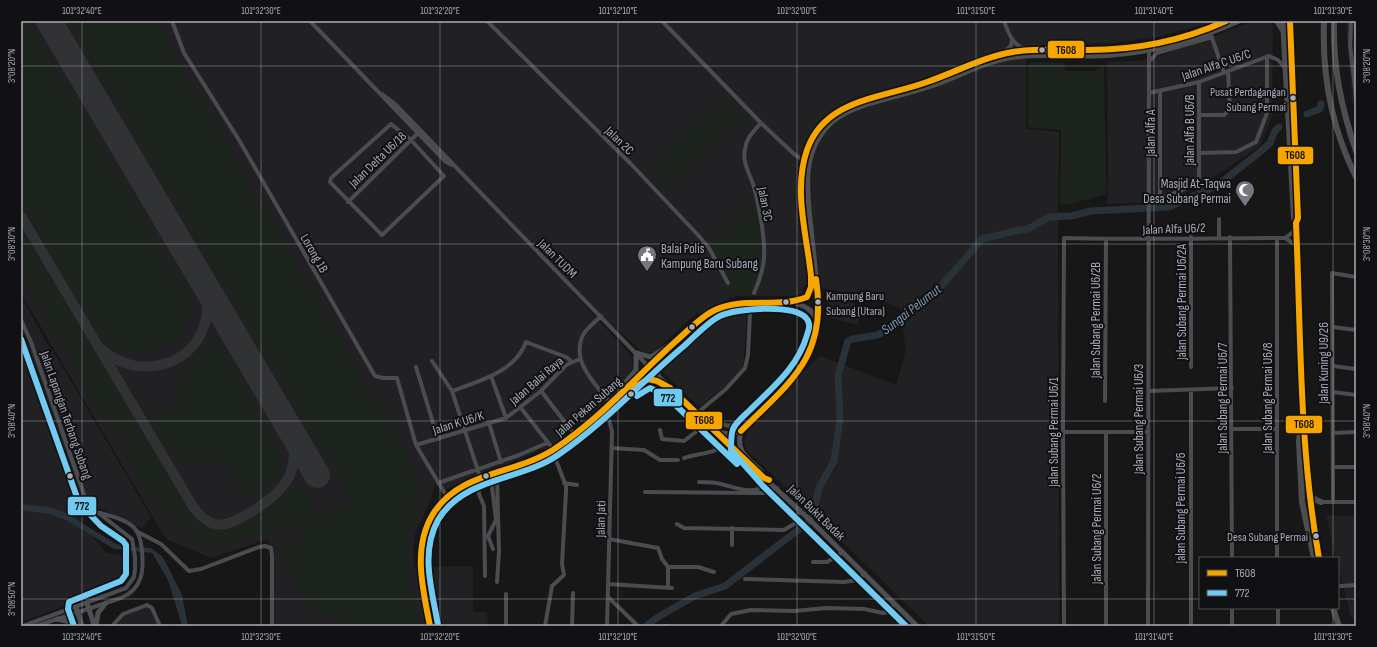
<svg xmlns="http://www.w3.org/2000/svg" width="1377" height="647" font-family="'Sofia Sans Condensed',sans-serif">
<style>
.built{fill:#212123}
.green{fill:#1d241e}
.water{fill:#2a3239}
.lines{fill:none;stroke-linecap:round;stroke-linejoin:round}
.river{stroke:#2a3239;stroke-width:7}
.taxiway{stroke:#313233;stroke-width:10}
.runway{stroke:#313233;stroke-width:26}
.minor{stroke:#4b4c50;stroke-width:4}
.major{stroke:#4d4f52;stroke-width:5}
.highway{stroke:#4e4e51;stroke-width:6}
.bus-1-casing{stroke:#111113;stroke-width:9}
.bus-2-casing{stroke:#111113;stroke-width:9}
.bus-1{stroke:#f7a600;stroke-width:6}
.bus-2{stroke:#71caf2;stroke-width:6}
.ticks{fill:none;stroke:#a8adb8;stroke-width:1;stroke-opacity:0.45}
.bus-dot{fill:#a8adb8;stroke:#111113;stroke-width:1.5}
.labels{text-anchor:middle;stroke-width:4;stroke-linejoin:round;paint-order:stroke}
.bus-label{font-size:12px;fill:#a8adb8;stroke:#111113;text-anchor:end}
.street-label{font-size:13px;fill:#a8adb8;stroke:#111113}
.poi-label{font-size:13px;fill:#a8adb8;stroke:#111113;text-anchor:end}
.water-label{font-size:14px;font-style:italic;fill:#7f9bb3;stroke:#111113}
.line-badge{stroke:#111113;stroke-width:1.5}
.pale-badge-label{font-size:11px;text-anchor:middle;font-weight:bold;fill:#111}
.neatline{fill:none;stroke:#a8adb8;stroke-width:1.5}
.ticks-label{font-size:10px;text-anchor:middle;fill:#a8adb8}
</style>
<rect width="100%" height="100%" fill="#171717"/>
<path class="built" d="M21,21H1216L1157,37L1114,43L1060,44L1026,47V129L1059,132L1058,236L1059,626H929L746,449L744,442L748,431L744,428L820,356L896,385L906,350L900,308L870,297L805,285L801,296H738L729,298L703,314L697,313L653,353L643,352L565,284L631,355L633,368L627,379L614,396L551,446L441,491L435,483L432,497L415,533L413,549L414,567L473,566V612H487L488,626H274V552L267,539L211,558L166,539L21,293Z
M1255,21H1270L1273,24L1272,116L1260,146L1208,181L1174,199L1160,202L1107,204L1108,174L1107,62L1149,60Z
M1346,21H1356V114L1352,101Z
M831,295L852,301L861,311L858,325L826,317Z
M21,296L50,349L38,354L21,320Z
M740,306L743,308L747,316L744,359L742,369L735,378L701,406L697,405L660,369L683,348V345L697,331L718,315L727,309Z
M21,326L34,356L53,351L151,517L142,528L97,507L73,511L106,553L130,556L129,578L114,588L21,622Z
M1326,515L1356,516V618H1351L1338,565V558H1336Z
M145,607L151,610L158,626H113L120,617Z"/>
<path class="green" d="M21,21H28L191,299L189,321L182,333L164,348L151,352H127L116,347L105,340L87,314L21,203Z
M69,21H155L415,467C426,498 407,520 405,551C404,571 421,608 417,626H351L322,612L308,602L301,593L278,550L279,547L292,546L302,541L301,533L296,528L281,527L272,532L218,547L206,546L175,526L165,509L157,506L152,498L120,444L126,440L122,432L114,433L21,275V229L190,515C202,526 213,529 230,528L302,486L321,517L351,499Z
M1030,62L1064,63L1065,71H1095L1104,66L1106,194L1070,204L1060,205L1061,130L1028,127V67Z
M725,95L746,116L669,188L649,166Z
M753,199L762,254L761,267L751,295L738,296L709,243Z
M215,337L284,456C280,475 272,489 253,496L242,493L225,464L179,460C170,448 146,427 161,411C166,406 176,402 183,398L178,386V380L204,342Z
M29,348L36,368L21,373V351Z
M534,368L547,380L541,387L528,374Z"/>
<path class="water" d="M21,504L49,507L64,512L116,544L129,547L150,548L161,555L165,561L182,595L188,626H182L168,580L152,553L114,549L68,521L49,514L21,510Z"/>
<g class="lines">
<path class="river" d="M1307,114L1320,109L1321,104
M646,626L658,617L695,596L725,586L807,523L813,515L819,488L834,461L840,419L838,375L848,341L853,339L878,335L889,328L943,284L982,239L1019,230L1028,229L1049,217L1071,216L1091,211L1169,207L1218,185L1260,152L1270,143L1275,131L1279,127"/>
<path class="taxiway" d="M21,216L192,505C211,533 226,527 251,512C286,491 302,471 290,429
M103,350C134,379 190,369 204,326C209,312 207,299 204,284"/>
<path class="runway" d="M49,21L317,475"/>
<path class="minor" d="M172,21L184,53L239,140L375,376L383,378H397L416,445L447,497
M310,21L446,162L452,165
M487,21L631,164L698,235L709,248L728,283
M662,21L761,123L794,154L804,161
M1004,21C1009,34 1012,45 1027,50
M1351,21L1350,45L1356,97
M1211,35L1224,73
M1004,52L1011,46L1012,41
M1149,62L1157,53L1212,37
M1149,93L1199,82L1269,56L1278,60L1285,68
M382,94L395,104L648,366
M1199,115H1224L1230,109L1228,71
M391,124L411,140L444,176L382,235L330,182L331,178Z
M1199,153L1236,152L1256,142L1267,113V56
M1160,198V92
M1149,200C1165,197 1189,191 1199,177V82
M348,202L419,132
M1219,219V237
M1191,237V367
M1230,237L1232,558
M1277,238V558
M1285,238L1292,233L1296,227
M754,293C759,282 763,270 764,258C765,238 759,207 754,187C750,174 742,163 745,149C746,138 754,131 761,123
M601,316C595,322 585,329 582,337C572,363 595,383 610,403
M21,320L31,342L86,500L92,508L132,539L135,557V570L134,577L126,588L23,626
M1333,327L1356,330
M432,361L452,391L480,477
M1333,366L1356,369
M416,367L438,439
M491,376L506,418
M452,391C479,381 515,372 526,342L566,357L571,361
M541,391L574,434
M1149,391L1232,388
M1333,392L1356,395
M1105,401L1106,239
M521,408L553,449
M607,413L612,431L607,626
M696,414L726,389L745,368L748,355L750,313L746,302
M489,423L501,462
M710,428L717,423L729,426L739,421L797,361
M1232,429H1277
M660,430L662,439L684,441L706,424
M1063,432H1148
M1106,432V626
M1333,433L1356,432
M416,445L506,418L541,391L566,365L580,359
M611,448L644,450L660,460H678
M684,458C699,453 714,454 727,444
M1333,467H1356
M491,479L496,520L488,536L493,549
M699,482C706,482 714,482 721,484C740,489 753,496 771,482
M438,483L519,455L547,443
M564,483L577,485
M478,484L479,494L484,506L485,576
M645,492L756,493H765L777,488
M1319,502H1356
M1333,502L1332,273L1356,277
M677,524L684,528L784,530L794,524L800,510
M136,531L161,544L189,571L201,569L259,547L265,546L271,548L272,556V626
M609,539L658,548L662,559L668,567V588
M732,545V528
M813,562H827L843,552
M668,567H698L714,572
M745,579L844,582L857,580L865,573
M497,582L499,552L497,477
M608,584L672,588
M1341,586L1356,585
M506,594V626
M608,597L638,626
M1232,608V626
M1278,608V626
M36,626L121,598C142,589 144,572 142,551C141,544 141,537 136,530C129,520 111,516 100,513
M112,626L123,614L147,605L152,608L160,626
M545,626L552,586L564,575L562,564L566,492V486L554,455
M572,626L573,593
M664,626H668
M721,626L731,614L751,610L794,611L826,608L864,609L883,613L887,612L895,604
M1064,626L1063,432L1064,238C1138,240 1211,238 1285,238L1296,245
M1148,626L1149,51
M1191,626V390"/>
<path class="major" d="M793,302C805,306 814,310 818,323
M648,366L711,429L811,521L917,626
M658,376V357
M620,392L625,383L636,370V353L651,357L672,343
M711,429C737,441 742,429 761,411C778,393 799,376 810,353C823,325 818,296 815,266C813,247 811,229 809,210C807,184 805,158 820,136C826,127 834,119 844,114C870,100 900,97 928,87C957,78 984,61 1015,57C1047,53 1080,58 1112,55C1156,52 1199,39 1239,21
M741,431C735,452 748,458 761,471
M87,603L94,625
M76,607L82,626
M57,619L71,622L78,626
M96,626L98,613L106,603
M430,626C423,589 411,549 433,514C465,465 510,477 552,450C597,421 633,379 673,344C686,333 700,318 715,310C743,294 784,311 807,297L811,287V276C808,239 794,184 807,150C813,134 825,120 839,111C864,94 898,92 925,83C955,73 982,57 1013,52C1041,48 1070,51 1098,50C1141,49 1188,40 1226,21
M435,626L425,567V553L428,534L436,518L447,504L465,489L554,455L590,428L643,381L653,379L670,388"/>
<path class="highway" d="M1277,21L1283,30
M1283,21L1294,218L1296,223
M1290,21L1298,218L1296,223C1302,335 1295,448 1319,558
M1324,21C1322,74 1332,129 1356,177
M1334,21C1333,68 1341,107 1356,151
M1300,433L1299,441L1302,502L1314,558
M1308,491L1312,498L1321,502
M1333,608L1339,626"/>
<defs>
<path id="bus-1" d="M1290,21L1298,218L1296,223C1301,335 1299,447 1319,558
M633,389L648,379L657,381L670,388L764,478L769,480
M741,431C791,381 828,357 816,279
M430,626C423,590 412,548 433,514C460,471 513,475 553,450C599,420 635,378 675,342C688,331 700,317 715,310C744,296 778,309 807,297L811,287V276C807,236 793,190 807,150C825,98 884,98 927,82C956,72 983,57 1013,52C1038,48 1063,50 1088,50C1136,50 1182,41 1226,21"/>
<path id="bus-2" d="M21,339L79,503L101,526L123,541L126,545V574L121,581L69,602L68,609L74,626
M637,396L650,388L665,395L737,464
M438,625C432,590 420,553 438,520C464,477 520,481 558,455C604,424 642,381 684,346C694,337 709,321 720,316C736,308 794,304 806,318C811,323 809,329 807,335C798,367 773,387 750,410C745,415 736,422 733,429C731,434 731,444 731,450L763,486L906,626"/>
</defs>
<use href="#bus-1" class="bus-1-casing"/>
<use href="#bus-2" class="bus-2-casing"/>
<use href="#bus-1" class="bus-1"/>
<use href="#bus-2" class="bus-2"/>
</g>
<path class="ticks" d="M82,21V626M261,21V626M440,21V626M618,21V626M797,21V626M976,21V626M1154,21V626M1333,21V558M21,66H1356M21,244H1356M21,421H1356M21,599H1200M1338,599H1356M1333,608V626"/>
<defs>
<symbol id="mosque-pin" viewBox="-11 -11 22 30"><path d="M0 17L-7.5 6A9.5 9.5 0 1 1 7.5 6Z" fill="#757880" stroke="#111113"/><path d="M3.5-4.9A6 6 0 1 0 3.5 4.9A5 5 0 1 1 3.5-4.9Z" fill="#fff"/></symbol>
<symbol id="civic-pin" viewBox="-11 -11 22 30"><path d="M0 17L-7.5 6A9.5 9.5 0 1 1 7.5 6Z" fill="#757880" stroke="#111113"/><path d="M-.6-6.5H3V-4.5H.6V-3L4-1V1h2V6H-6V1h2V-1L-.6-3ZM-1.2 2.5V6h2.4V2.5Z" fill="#fff"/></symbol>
</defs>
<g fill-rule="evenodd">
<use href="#mosque-pin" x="1234" y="179" width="22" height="30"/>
<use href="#civic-pin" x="636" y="244" width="22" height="30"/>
</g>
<g class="bus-dot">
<circle cx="1042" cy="50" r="3.5"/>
<circle cx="1293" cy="98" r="3.5"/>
<circle cx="786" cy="302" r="3.5"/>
<circle cx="818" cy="302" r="3.5"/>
<circle cx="692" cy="327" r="3.5"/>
<circle cx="631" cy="394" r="3.5"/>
<circle cx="70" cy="476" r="3.5"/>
<circle cx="486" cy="476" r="3.5"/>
<circle cx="1316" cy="536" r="3.5"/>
</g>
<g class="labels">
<g class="bus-label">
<text x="1286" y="96">Pusat Perdagangan<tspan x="1286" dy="15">Subang Permai</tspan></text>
<text x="826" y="300" text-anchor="start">Kampung Baru<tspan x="826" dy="15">Subang (Utara)</tspan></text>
<text x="1308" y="541">Desa Subang Permai</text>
</g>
<g class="street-label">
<text transform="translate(1216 64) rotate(-19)" y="5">Jalan Alfa C U6/C</text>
<text transform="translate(1189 130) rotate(-90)" y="5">Jalan Alfa B U6/B</text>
<text transform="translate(1150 133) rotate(-90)" y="5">Jalan Alfa A</text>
<text transform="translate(620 140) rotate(44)" y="5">Jalan 2C</text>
<text transform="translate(377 159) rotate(-44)" y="5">Jalan Delta U6/18</text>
<text transform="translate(766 204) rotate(79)" y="5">Jalan 3C</text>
<text transform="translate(1174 228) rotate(-2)" y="5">Jalan Alfa U6/2</text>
<text transform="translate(315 253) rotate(60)" y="5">Lorong 1B</text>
<text transform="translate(558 258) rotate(45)" y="5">Jalan TUDM</text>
<text transform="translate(1181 302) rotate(-90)" y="5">Jalan Subang Permai U6/2A</text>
<text transform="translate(1095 320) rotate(-90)" y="5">Jalan Subang Permai U6/2B</text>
<text transform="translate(1323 363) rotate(-90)" y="5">Jalan Kuning U9/26</text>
<text transform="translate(536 380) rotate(-41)" y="5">Jalan Balai Raya</text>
<text transform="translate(1222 398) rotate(-90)" y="5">Jalan Subang Permai U6/7</text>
<text transform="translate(1267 398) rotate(-90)" y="5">Jalan Subang Permai U6/8</text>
<text transform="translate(588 406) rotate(-41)" y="5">Jalan Pekan Subang</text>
<text transform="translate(67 415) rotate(71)" y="5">Jalan Lapangan Terbang Subang</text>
<text transform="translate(1138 419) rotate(-90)" y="5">Jalan Subang Permai U6/3</text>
<text transform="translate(458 422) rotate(-17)" y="5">Jalan K U6/K</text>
<text transform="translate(1053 432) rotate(-90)" y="5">Jalan Subang Permai U6/1</text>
<text transform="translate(1180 508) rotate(-90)" y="5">Jalan Subang Permai U6/6</text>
<text transform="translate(817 512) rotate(44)" y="5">Jalan Bukit Badak</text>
<text transform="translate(600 519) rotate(-89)" y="5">Jalan Jati</text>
<text transform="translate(1096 529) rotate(-90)" y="5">Jalan Subang Permai U6/2</text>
</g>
<g class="poi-label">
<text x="1231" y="188">Masjid At-Taqwa<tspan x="1231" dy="15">Desa Subang Permai</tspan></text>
<text x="661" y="253" text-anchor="start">Balai Polis<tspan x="661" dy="15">Kampung Baru Subang</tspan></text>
</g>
<g class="water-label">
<text transform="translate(911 309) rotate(-38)" y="5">Sungai Pelumut</text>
</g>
</g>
<g class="line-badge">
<rect x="1047" y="40" width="38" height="19" rx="4" fill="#f7a600"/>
<rect x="1277" y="146" width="37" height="19" rx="4" fill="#f7a600"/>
<rect x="653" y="388" width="30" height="19" rx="4" fill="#71caf2"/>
<rect x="685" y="411" width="38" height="19" rx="4" fill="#f7a600"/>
<rect x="1285" y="415" width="38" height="19" rx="4" fill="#f7a600"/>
<rect x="67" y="496" width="30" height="20" rx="4" fill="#71caf2"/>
</g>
<g class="pale-badge-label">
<text x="1066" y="54">T608</text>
<text x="1295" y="159">T608</text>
<text x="668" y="402">772</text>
<text x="704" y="424">T608</text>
<text x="1304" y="428">T608</text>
<text x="82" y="510">772</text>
</g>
<rect width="1377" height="647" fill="none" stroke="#111113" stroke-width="44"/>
<rect x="1199" y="557" width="140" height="52" fill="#111113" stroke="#4d4f55"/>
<rect x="1207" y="570" width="20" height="6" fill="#f7a600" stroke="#4d4f55"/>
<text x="1235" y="577" font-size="12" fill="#a8adb8">T608</text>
<rect x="1207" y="590" width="20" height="6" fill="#71caf2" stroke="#4d4f55"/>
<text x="1235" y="597" font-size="12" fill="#a8adb8">772</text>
<rect x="22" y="22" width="1333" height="603" class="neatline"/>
<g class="ticks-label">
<text x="82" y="14">101°32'40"E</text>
<text x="261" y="14">101°32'30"E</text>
<text x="440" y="14">101°32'20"E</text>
<text x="618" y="14">101°32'10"E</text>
<text x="797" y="14">101°32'00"E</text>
<text x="976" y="14">101°31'50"E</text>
<text x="1154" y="14">101°31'40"E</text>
<text x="1333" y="14">101°31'30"E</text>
<text transform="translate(1366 66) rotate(-90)" y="4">3°08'20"N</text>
<text transform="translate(11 66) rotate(-90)" y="4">3°08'20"N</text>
<text transform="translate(1366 244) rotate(-90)" y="4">3°08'30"N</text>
<text transform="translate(11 244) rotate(-90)" y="4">3°08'30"N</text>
<text transform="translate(1366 421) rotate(-90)" y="4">3°08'40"N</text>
<text transform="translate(11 421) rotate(-90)" y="4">3°08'40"N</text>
<text transform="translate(11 599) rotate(-90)" y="4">3°08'50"N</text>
<text x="82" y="640">101°32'40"E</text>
<text x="261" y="640">101°32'30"E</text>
<text x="440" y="640">101°32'20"E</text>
<text x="618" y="640">101°32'10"E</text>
<text x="797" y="640">101°32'00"E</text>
<text x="976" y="640">101°31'50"E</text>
<text x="1154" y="640">101°31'40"E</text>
<text x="1333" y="640">101°31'30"E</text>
</g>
</svg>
